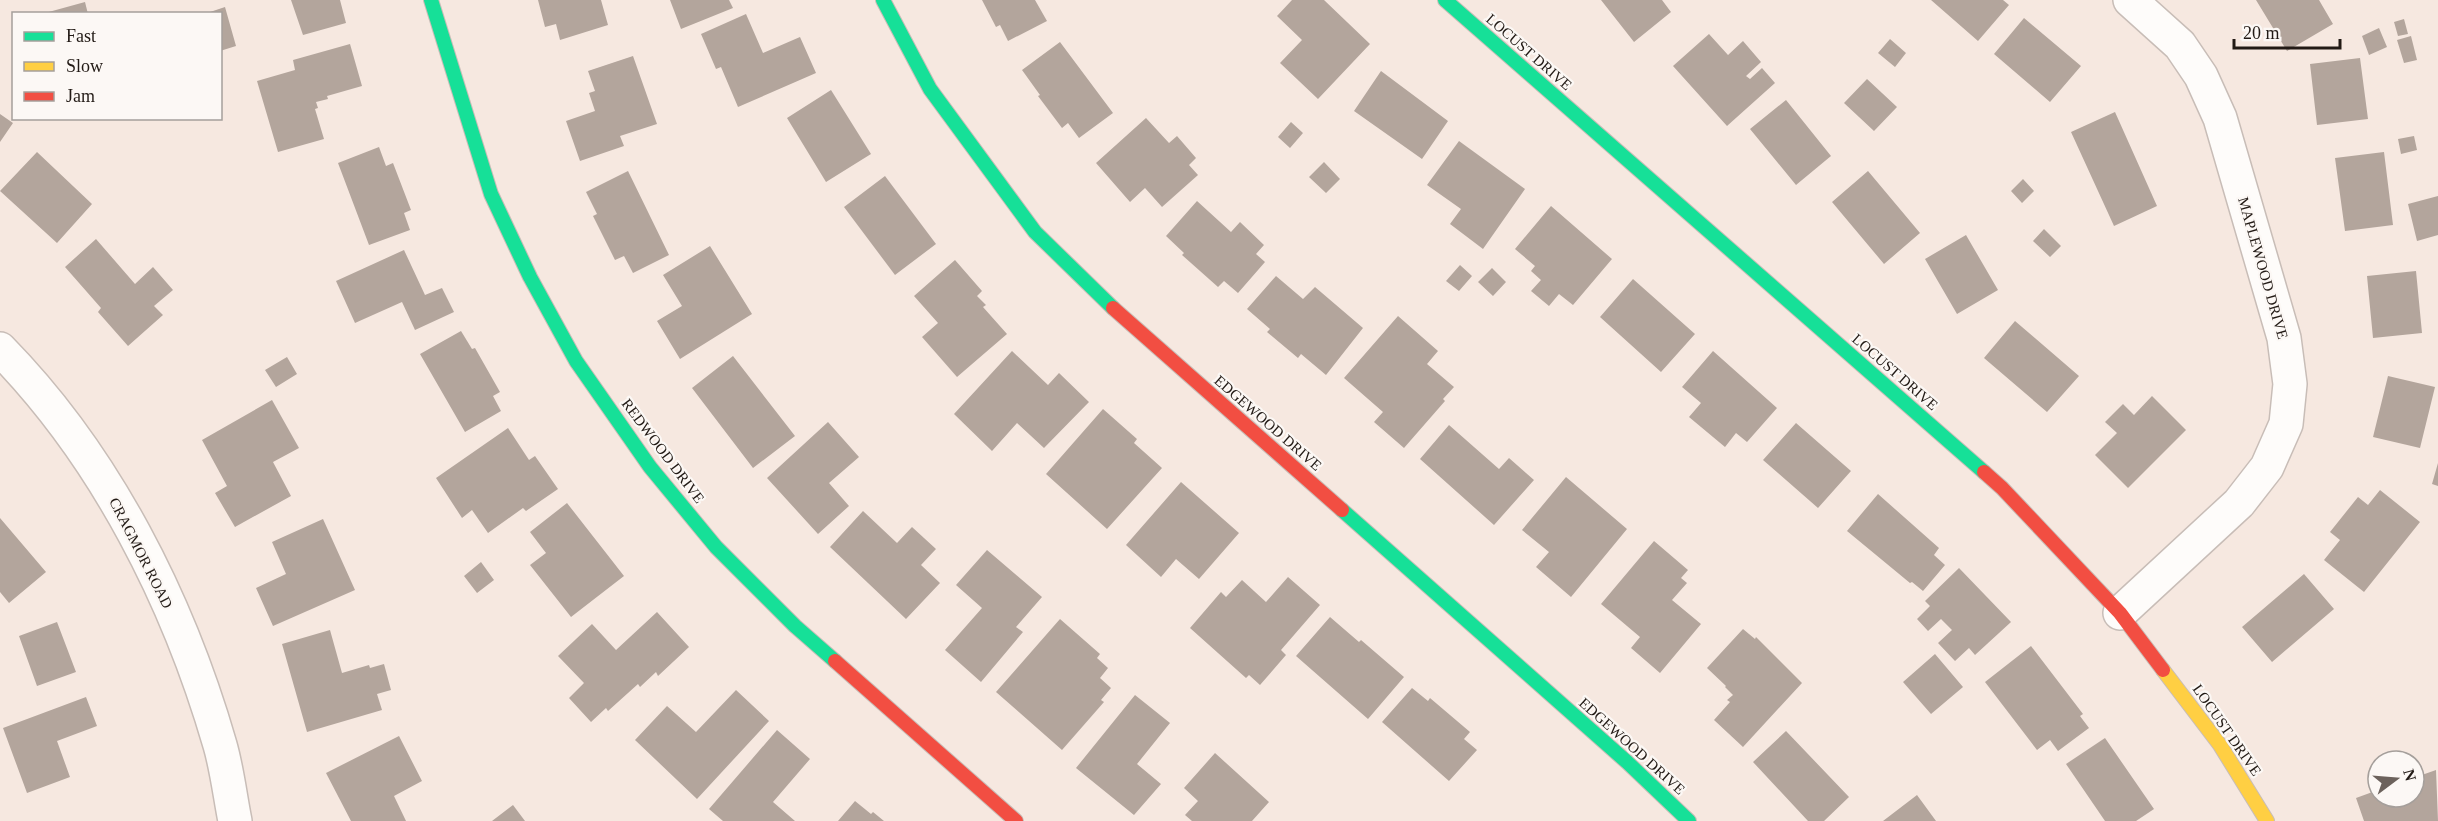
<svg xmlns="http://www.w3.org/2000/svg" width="2438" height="821" font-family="'Times New Roman',serif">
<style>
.building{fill:#b3a59c}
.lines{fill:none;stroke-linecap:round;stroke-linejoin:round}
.street-casing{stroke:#c8bdb7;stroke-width:36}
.fast-casing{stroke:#c8bdb7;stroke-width:16}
.slow-casing{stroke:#c8bdb7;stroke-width:16}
.jam-casing{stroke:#c8bdb7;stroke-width:16}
.street{stroke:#fefcfa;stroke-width:33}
.fast{stroke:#16e098;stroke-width:14}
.slow{stroke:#ffcf43;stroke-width:14}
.jam{stroke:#f24e42;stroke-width:14}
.labels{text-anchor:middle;stroke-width:4.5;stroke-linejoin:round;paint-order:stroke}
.street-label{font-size:15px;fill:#221a15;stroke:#fcf8f5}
</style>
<rect width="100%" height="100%" fill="#f6e8e0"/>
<path class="building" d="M291,0H340L346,23L303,35Z
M538,0H601L608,25L560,40L556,24L545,27Z
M670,0H729L733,8L681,29Z
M982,0H1035L1047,21L1008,41L1000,25L996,27Z
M1292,0H1324L1370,44L1318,99L1280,63L1302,40L1277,16Z
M1601,0H1662L1671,12L1634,42Z
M1931,0H2003L2009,5L1978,41Z
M2256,0H2319L2333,24L2287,51Z
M85,2L88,14H45V13Z
M225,7L236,46L220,51V14L207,13Z
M746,14L763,53L800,37L816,73L738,107L721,67L716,69L701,34Z
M2024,18L2081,66L2050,102L1994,54Z
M2404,19L2408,34L2398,36L2394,22Z
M2379,28L2387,47L2369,55L2362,36Z
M1709,34L1728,55L1743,41L1761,62L1746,76L1750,79L1762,68L1775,83L1727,126L1673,66Z
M2411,36L2417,60L2404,63L2397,40Z
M1890,39L1906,53L1895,67L1878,53Z
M1060,42L1113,113L1079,138L1068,123L1062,128L1038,96L1040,95L1022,70Z
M350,44L362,86L327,96L328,99L316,102L318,108L315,109L324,139L278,152L257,81L295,70L293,60Z
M633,56L657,124L620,136L624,146L580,161L566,121L595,111L589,93L595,91L588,71Z
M2360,58L2368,119L2317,125L2310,64Z
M1381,71L1448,121L1422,159L1354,111Z
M1867,79L1897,107L1874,131L1844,103Z
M831,90L871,154L826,182L787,118Z
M1786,100L1831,156L1796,185L1750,129Z
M2115,112L2157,206L2114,226L2071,132Z
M0,114L13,123L0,142Z
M1146,118L1169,143L1177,136L1196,158L1189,165L1198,175L1162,207L1145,188L1130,202L1096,163Z
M1291,122L1303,133L1290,148L1278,137Z
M2414,136L2417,150L2401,154L2398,139Z
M1459,141L1525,189L1483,249L1450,224L1461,209L1427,185Z
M379,147L386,166L393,163L411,210L404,213L410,230L369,245L338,163Z
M37,152L92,204L57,243L0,191Z
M2384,152L2393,225L2345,231L2335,158Z
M1324,162L1340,179L1326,193L1309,177Z
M628,171L669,255L633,273L624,256L615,260L593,216L597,214L586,192Z
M1868,171L1920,233L1884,264L1832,202Z
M885,176L936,244L895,275L844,207Z
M2023,179L2034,191L2022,203L2011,191Z
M2438,196V235L2417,241L2408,204Z
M1197,201L1231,232L1240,222L1264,245L1256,254L1265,262L1238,293L1224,281L1218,287L1182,255L1184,253L1166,236Z
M1551,206L1612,259L1573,305L1559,294L1549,306L1531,291L1541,280L1531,271L1535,266L1515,249Z
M2044,229L2061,246L2050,257L2033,241Z
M1966,235L1998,290L1957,314L1925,259Z
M96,239L135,284L153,267L173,290L154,306L163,315L128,346L98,312L101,308L65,267Z
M710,246L752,314L680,359L657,321L682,306L663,275Z
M404,250L425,295L442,288L454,312L415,330L402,302L355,323L336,281Z
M955,260L982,291L977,296L986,305L983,307L1007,334L957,377L922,337L938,323L914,296Z
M1460,265L1472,276L1459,291L1446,281Z
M1492,268L1506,282L1493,296L1478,282Z
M2416,271L2422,333L2373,338L2367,276Z
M1276,276L1303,299L1315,287L1363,328L1326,375L1301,354L1298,358L1267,332L1270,329L1247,309Z
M1633,279L1695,334L1661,372L1600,317Z
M1398,316L1438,351L1427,364L1454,387L1443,399L1445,401L1404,448L1374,422L1383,412L1344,378Z
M2015,321L2079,376L2047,412L1984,358Z
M461,331L472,349L475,348L500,392L493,396L501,411L465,432L420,354Z
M1012,351L1048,385L1059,373L1089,402L1044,448L1017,423L992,451L954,414Z
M1713,351L1777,408L1747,442L1736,433L1725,447L1689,417L1701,403L1682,387Z
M733,356L795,436L753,468L692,388Z
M287,357L297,374L276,387L265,370Z
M2388,376L2435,387L2420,448L2373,437Z
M2152,396L2186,430L2128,488L2095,455L2117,433L2105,422L2123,404L2134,415Z
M272,400L299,448L273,462L291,496L235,527L215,493L227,486L202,440Z
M1103,409L1137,439L1134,443L1162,468L1107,529L1046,474Z
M828,422L859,457L829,483L849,506L818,534L767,478Z
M1796,423L1851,471L1818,508L1763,460Z
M1449,425L1499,469L1509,458L1534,480L1494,525L1420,459Z
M508,428L529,460L535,456L558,489L526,511L523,508L488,533L472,510L462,518L436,478Z
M2438,463V486L2432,484Z
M1566,477L1627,529L1571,597L1536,567L1549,552L1522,530Z
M1181,482L1239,533L1199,579L1176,559L1161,577L1126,545Z
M2380,490L2420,522L2364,592L2324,560L2340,540L2330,532L2358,497L2368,505Z
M1878,494L1939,548L1934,555L1945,565L1923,591L1912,582L1910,583L1847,531Z
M567,503L624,576L571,617L530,565L546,553L530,532Z
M863,511L897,543L912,527L936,549L921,565L940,583L906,619L830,547Z
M0,518L46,572L9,603L0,592Z
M323,519L355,590L273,626L256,588L286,574L272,542Z
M1654,541L1688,570L1681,578L1687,583L1672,600L1701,624L1660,673L1631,648L1640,637L1601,604Z
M987,550L1042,597L1016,627L1023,632L981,682L945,650L982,608L956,585Z
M481,562L494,580L477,593L464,576Z
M1959,568L2011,622L1975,655L1969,648L1955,661L1938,643L1952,630L1941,619L1928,631L1917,619L1930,606L1925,601Z
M2304,574L2334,609L2272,662L2242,627Z
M1288,577L1320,605L1281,650L1286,655L1260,685L1249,675L1246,678L1190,628L1221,592L1226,597L1242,580L1266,602Z
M657,612L689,647L658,676L656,672L640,687L638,684L608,711L606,708L591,722L569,698L584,683L558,656L592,624L616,650Z
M1330,617L1359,642L1361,640L1404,677L1368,719L1296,656Z
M1060,619L1100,654L1097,658L1108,668L1100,678L1111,688L1101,700L1104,702L1062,750L996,692Z
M57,622L76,672L37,686L19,636Z
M1743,629L1755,639L1756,637L1802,683L1743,747L1714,720L1730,702L1727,700L1733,695L1725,687L1726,686L1707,668Z
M330,630L342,673L369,665L370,668L384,664L391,690L377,694L382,710L307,732L282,644Z
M2031,646L2083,714L2080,716L2089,728L2058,751L2050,740L2037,750L1985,682Z
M1935,654L1963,687L1931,714L1903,682Z
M1412,688L1428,701L1430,698L1470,732L1464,739L1477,750L1449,781L1382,722Z
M736,690L769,721L697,799L635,740L667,706L696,732Z
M1135,695L1170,723L1137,764L1161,784L1134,815L1076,768Z
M86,697L97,726L57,741L70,777L27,793L3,728Z
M777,730L810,759L773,802L795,821H723L709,809Z
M1786,731L1849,797L1824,821H1808L1753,762Z
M399,736L422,781L394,796L406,821H351L326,773Z
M2105,738L2154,809L2136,821H2105L2066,764Z
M1215,753L1269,802L1252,821H1192L1185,815L1198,801L1184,788Z
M2414,761L2419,776L2436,770L2438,821H2364L2356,798L2378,790V797H2414Z
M1917,795L1936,821H1883Z
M855,801L871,814L873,812L884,821H838Z
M513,805L525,821H492Z"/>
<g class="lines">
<defs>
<path id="street" d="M0,349C106,457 178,600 220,745C227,769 230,796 235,821
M2120,613L2239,503L2267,467L2286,424L2290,384L2284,338L2220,118L2201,76L2180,45L2130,0"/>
<path id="fast" d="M431,0L491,194L530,277L576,361L650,467L716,547L795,626L835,661
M883,0L930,89L1035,232L1113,308
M1445,0L1984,472
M1342,510L1627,762L1689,821"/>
<path id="slow" d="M2163,670L2220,745L2267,821"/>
<path id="jam" d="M1113,308L1342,510
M1984,472L2002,488L2120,613L2163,670
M835,661L1016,821"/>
</defs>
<use href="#street" class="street-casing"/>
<use href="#fast" class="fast-casing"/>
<use href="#slow" class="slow-casing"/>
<use href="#jam" class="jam-casing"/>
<use href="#street" class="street"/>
<use href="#fast" class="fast"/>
<use href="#slow" class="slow"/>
<use href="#jam" class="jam"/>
</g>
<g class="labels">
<g class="street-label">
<text transform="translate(1529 52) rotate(41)" y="5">LOCUST DRIVE</text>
<text transform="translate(2263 268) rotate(74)" y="5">MAPLEWOOD DRIVE</text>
<text transform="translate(1895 372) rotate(41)" y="5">LOCUST DRIVE</text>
<text transform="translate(1268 423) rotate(41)" y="5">EDGEWOOD DRIVE</text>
<text transform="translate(663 451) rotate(53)" y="5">REDWOOD DRIVE</text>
<text transform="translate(141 553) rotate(63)" y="5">CRAGMOR ROAD</text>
<text transform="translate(2227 730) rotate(55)" y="5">LOCUST DRIVE</text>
<text transform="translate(1632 746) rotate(42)" y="5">EDGEWOOD DRIVE</text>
</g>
</g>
<rect x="12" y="12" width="210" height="108" fill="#fcf8f5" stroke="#a59f9b" stroke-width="1.5"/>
<rect x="24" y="32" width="30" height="9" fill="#16e098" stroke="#a59f9b" stroke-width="1.5"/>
<text x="66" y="42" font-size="18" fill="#221a15">Fast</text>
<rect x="24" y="62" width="30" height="9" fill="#ffcf43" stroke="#a59f9b" stroke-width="1.5"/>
<text x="66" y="72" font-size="18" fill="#221a15">Slow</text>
<rect x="24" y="92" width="30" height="9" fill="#f24e42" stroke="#a59f9b" stroke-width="1.5"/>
<text x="66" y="102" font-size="18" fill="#221a15">Jam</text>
<g transform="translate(2396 779) rotate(74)"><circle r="28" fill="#fcf8f5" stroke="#a59f9b" stroke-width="1.5"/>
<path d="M0-4.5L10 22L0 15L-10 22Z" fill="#6c625c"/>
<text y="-9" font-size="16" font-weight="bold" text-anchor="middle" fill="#221a15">N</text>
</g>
<path d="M2234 39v9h106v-9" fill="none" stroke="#221a15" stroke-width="3"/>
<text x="2243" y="39" font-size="18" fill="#221a15" stroke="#fcf8f5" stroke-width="4.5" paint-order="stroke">20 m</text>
</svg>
